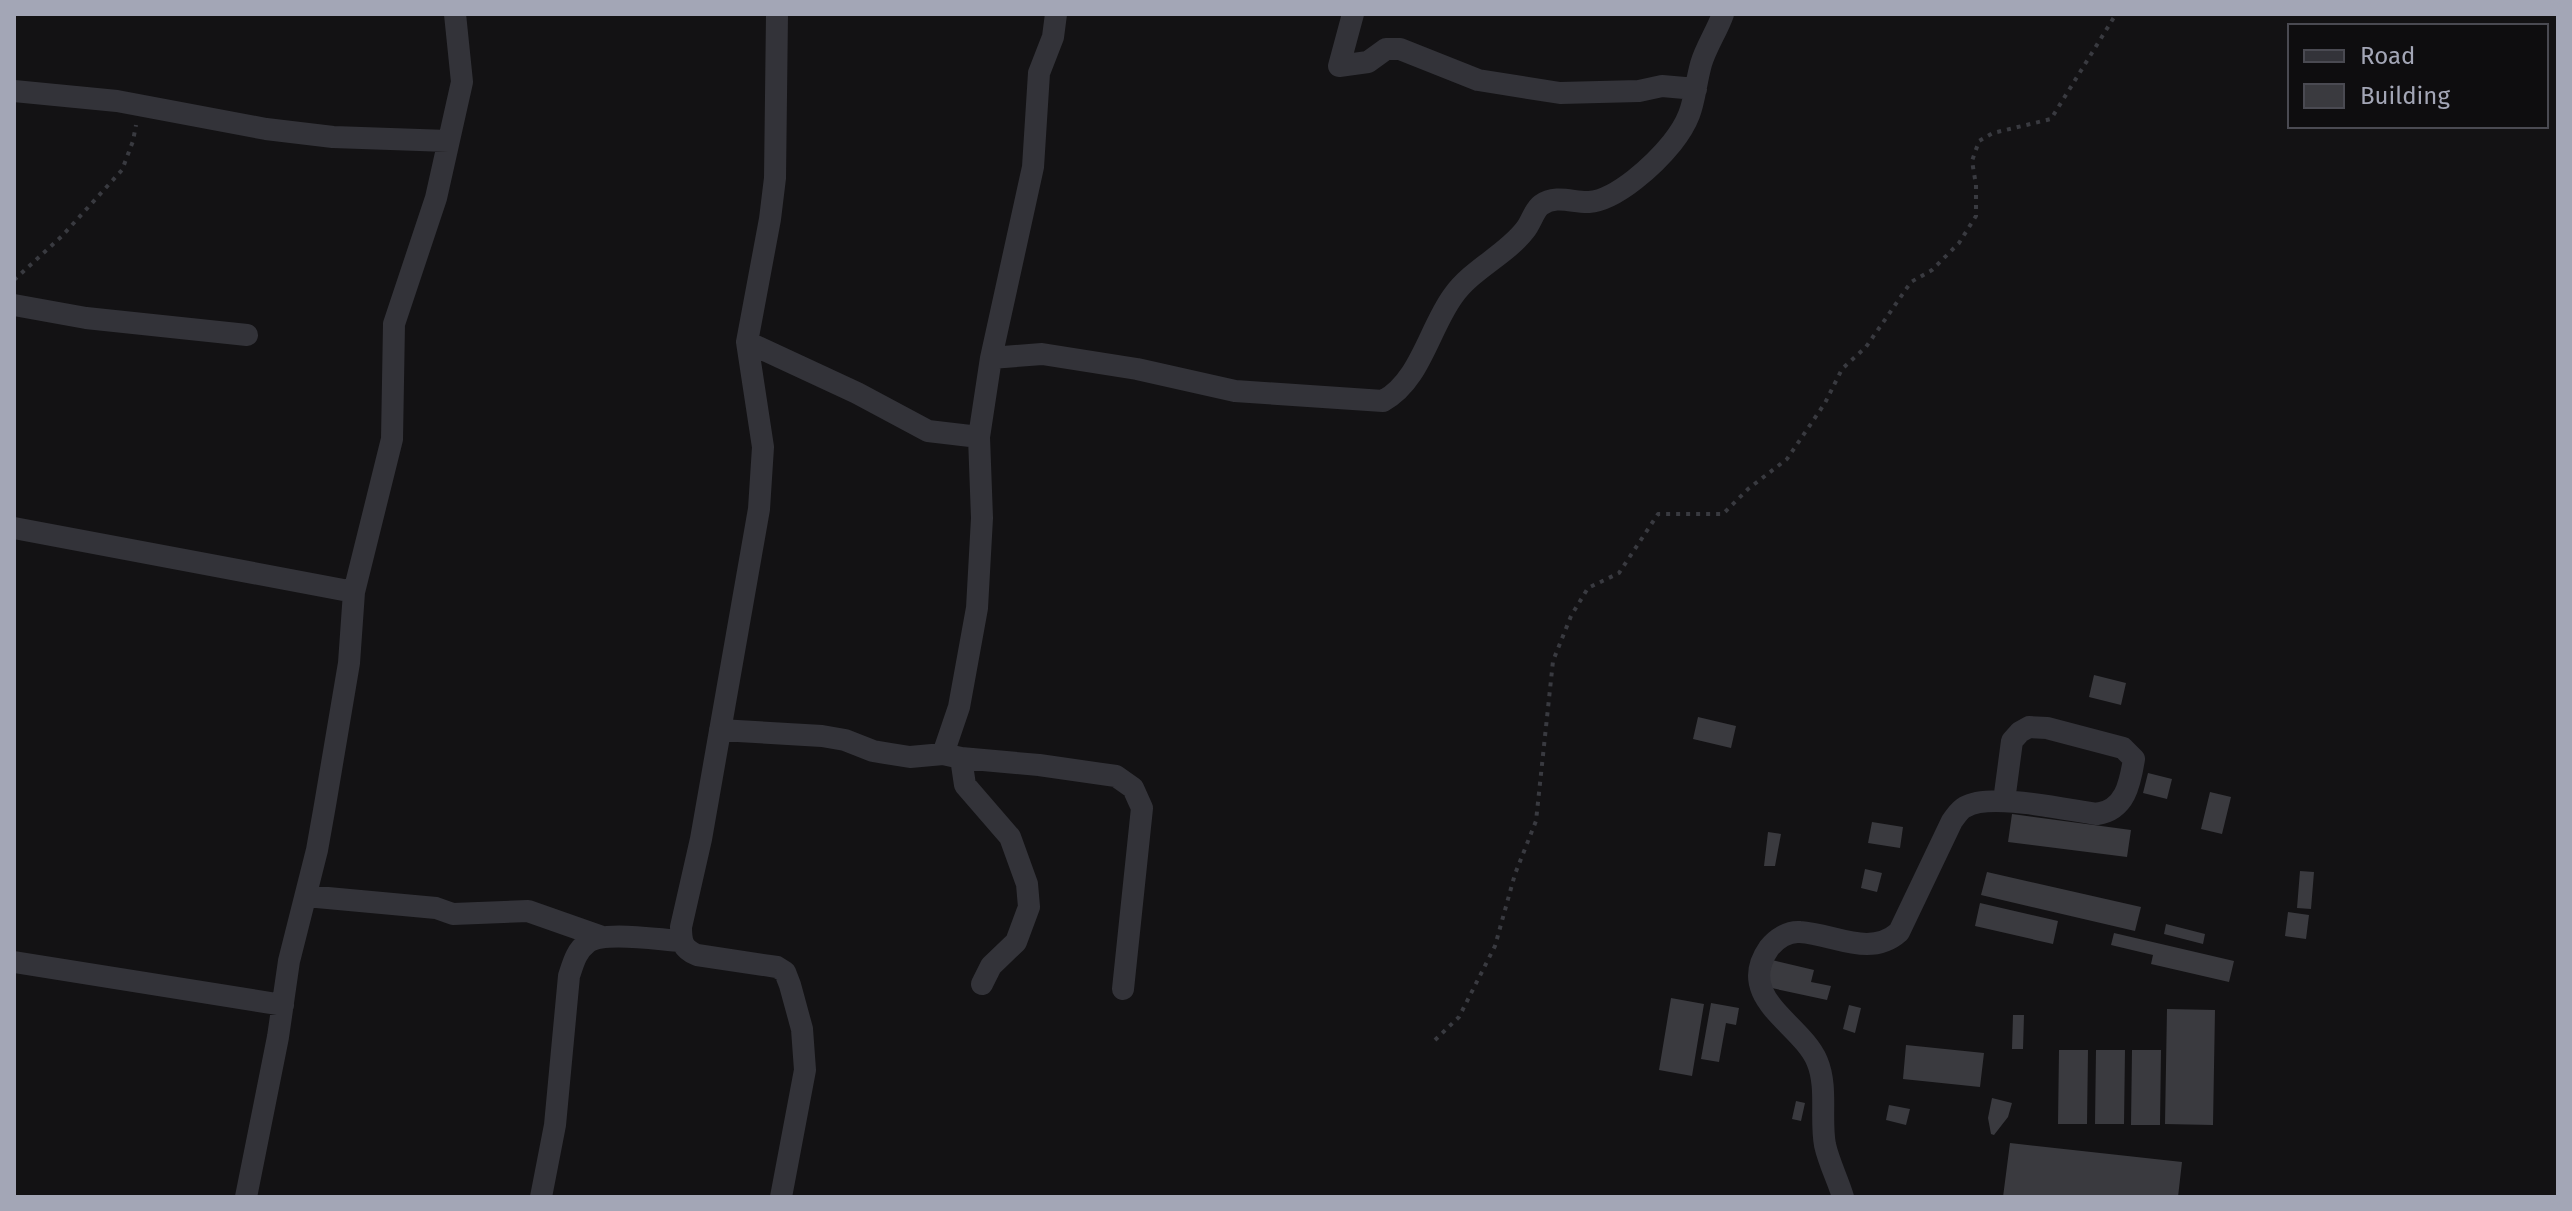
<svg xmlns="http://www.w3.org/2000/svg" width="2572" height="1211" font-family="'Fira Sans',sans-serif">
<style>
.building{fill:#3a3a3f}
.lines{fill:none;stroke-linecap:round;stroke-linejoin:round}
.path{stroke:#393a40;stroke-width:4;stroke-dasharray:4 6;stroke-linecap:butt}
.minor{stroke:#333339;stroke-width:22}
</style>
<rect width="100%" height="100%" fill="#131214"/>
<path class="building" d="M2094,675L2126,683L2121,705L2089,697Z
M1698,717L1736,726L1731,748L1693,739Z
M2148,773L2172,779L2167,799L2143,793Z
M2210,792L2231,797L2222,834L2201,829Z
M2012,814L2131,830L2127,857L2008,842Z
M1872,822L1903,827L1900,848L1868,843Z
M1768,832L1781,834L1775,866H1764Z
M1865,869L1882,873L1877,892L1861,888Z
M2300,871L2314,872L2311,909L2297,908Z
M1987,872L2141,907L2135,931L1981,895Z
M1980,903L2058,921L2053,944L1975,926Z
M2288,912L2309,915L2306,939L2285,936Z
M2166,924L2205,934L2203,944L2164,934Z
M2114,933L2234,961L2229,982L2151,964L2153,955L2111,945Z
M1772,960L1814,970L1811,982L1831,986L1827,1000L1767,987Z
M1671,998L1704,1004L1692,1076L1659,1070Z
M1711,1003L1739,1008L1736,1025L1726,1023L1719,1062L1701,1059Z
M1849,1005L1861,1008L1855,1033L1843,1029Z
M2167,1009L2215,1010L2213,1125L2165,1124Z
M2013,1015H2024L2023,1049H2012Z
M1906,1045L1984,1053L1980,1087L1903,1079Z
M2059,1050H2088L2087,1124H2058Z
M2096,1050H2125L2124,1124H2095Z
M2132,1050H2161L2160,1125H2131Z
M1992,1098L2012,1103L2008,1117L1994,1135L1991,1134L1988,1118Z
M1796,1101L1805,1103L1801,1121L1792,1119Z
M1889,1105L1910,1109L1906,1125L1886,1120Z
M2010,1143L2182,1162L2178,1197H2003Z"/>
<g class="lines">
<path class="path" d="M14,280L62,236L122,170L133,141L136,125
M1435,1040L1459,1017L1495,946L1515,874L1536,821L1553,661L1571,616L1588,588L1619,573L1658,514H1723L1748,489L1787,459L1825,403L1842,369L1866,347L1911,282L1932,270L1959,243L1976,216V185L1972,161L1979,141L1993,133L2051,119L2116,14"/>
<path class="minor" d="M777,14L775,178L770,219L747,342L763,447L759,509L701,839L681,927C681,943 683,949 697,955L777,967L785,972L790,985L802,1029L805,1070L781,1197
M1353,14L1339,66L1368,62L1386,49H1400L1478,80L1560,93L1639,91L1662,86L1696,89
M14,91L117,101L266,129L333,137L448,141
M14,305L86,318L247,335
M747,342L857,393L928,431L979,437
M991,358L1042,354L1137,369L1235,391L1383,401C1420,381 1429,329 1453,296C1472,269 1506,255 1525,230C1531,223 1534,210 1541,205C1556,194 1574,203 1589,202C1617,200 1655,164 1672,143C1696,113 1692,98 1701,64C1706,47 1717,31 1723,14
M14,528L354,592
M720,730L822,736L845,740L873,751L891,754L910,757L943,754L961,758L1039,765L1116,776L1133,788L1142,808L1123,989
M943,754L959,707L977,608L982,518L979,437L991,358L1033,167L1039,73L1053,37L1056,14
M961,758L965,785L1010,837L1027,884L1029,907L1016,942L991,966L982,984
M306,896L436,908L453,914L528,911L602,937
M14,962L283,1005
M246,1197L278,1037L289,961L317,850L325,805L349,663L354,592L392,439L394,324L436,198L462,82L455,14
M541,1197L555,1125L569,976C573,964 576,951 587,943C603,930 659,940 681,941
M1843,1197C1838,1180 1829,1163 1825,1145C1820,1118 1828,1087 1817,1061C1801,1023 1734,998 1769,948C1776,939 1788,931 1800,932C1834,934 1870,958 1899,932L1952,821C1956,816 1959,810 1965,807C1990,792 2067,810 2097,814C2125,810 2130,784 2134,759L2123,748L2047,728L2029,727L2020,732L2012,741L2004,801"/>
</g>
<rect width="2572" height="1211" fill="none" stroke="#a3a6b6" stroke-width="32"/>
<rect x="2288" y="24" width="260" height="104" fill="#0e0d0f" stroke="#4a4a52" stroke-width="2"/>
<rect x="2304" y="50" width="40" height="12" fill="#333339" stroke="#4a4a52" stroke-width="2"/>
<text x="2360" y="64" font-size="24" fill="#a3a6b6">Road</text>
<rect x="2304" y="84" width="40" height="24" fill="#3a3a3f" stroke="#4a4a52" stroke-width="2"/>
<text x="2360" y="104" font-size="24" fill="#a3a6b6">Building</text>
</svg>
